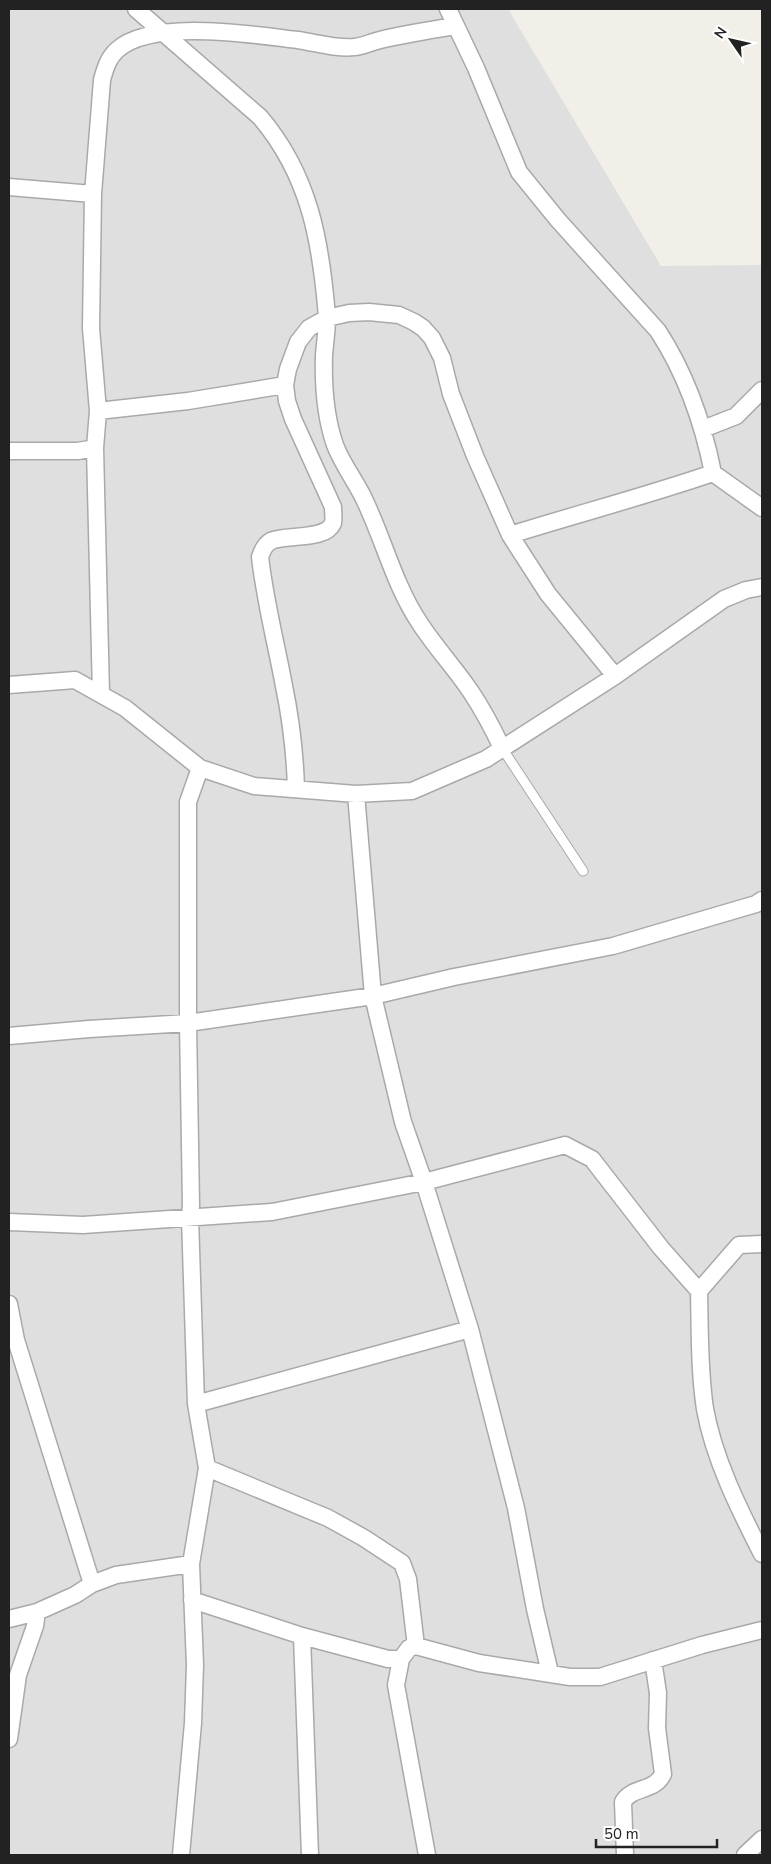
<svg xmlns="http://www.w3.org/2000/svg" width="771" height="1864" font-family="'Nunito Sans',sans-serif">
<style>
.residential{fill:#e0dfdf}
.lines{fill:none;stroke-linecap:round;stroke-linejoin:round}
.lane-casing{stroke:#a9a9a9;stroke-width:11}
.street-casing{stroke:#a9a9a9;stroke-width:19}
.lane{stroke:#fff;stroke-width:9}
.street{stroke:#fff;stroke-width:16}
</style>
<rect width="100%" height="100%" fill="#f2efe9"/>
<path class="residential" d="M9,9H508L661,266L762,265V1855H9Z"/>
<g class="lines">
<defs>
<path id="lane" d="M502,748L583,871"/>
<path id="street" d="M136,9L260,117C310,176 321,242 327,317C327,330 325,343 324,355C323,386 325,416 335,445C342,464 357,483 365,501C384,541 395,586 419,622C435,647 455,668 471,692C483,710 493,729 502,748
M448,9L476,68L519,172L558,220L658,331C686,374 703,423 713,473L762,508
M9,187L93,194
M98,411L188,401L285,385
M703,429L736,416L762,390
M9,451H78L95,448
M510,535C577,514 646,496 713,473
M9,685L75,680L125,708L200,768L254,786L356,794L412,791L486,759L615,676L724,599L746,590L762,587
M101,694L95,448L98,411L91,328L93,194L102,80C105,69 108,58 117,50C152,18 254,35 298,40C317,43 336,49 355,47C363,46 372,42 380,40C405,34 430,30 455,26
M296,789C295,754 291,720 284,686C276,643 265,601 260,557C262,551 265,544 271,541C285,534 326,541 333,523C334,519 333,512 333,507L293,419L287,401L285,385L288,369L298,342L309,328L327,318L349,313L369,312L399,315L414,322L423,328L432,338L442,358L451,394L475,456L510,535L548,594L615,676
M356,794L373,996L403,1122L424,1182L470,1329L516,1508L535,1609L550,1673
M9,1036L89,1029L188,1023L373,996L454,977L613,946L756,904L762,900
M9,1222L83,1225L272,1212L424,1182L565,1145L592,1159L661,1248L699,1291C700,1330 699,1370 705,1409C714,1459 739,1509 762,1554
M699,1291L739,1245L762,1244
M9,1304L16,1340L92,1584
M196,1404L470,1329
M207,1468L328,1518L364,1538L402,1563L408,1579L416,1646
M192,1600L302,1636L388,1659H401L409,1648L416,1646L479,1663L570,1677H600L702,1645L762,1630
M9,1619L37,1612L75,1595L92,1584L116,1575L191,1564
M302,1636L310,1855
M401,1659L396,1685L427,1855
M9,1739L18,1675L35,1626L37,1612
M181,1855L193,1723L195,1665L191,1564L207,1468L196,1404L190,1217L191,1205L188,1023V802L200,768
M625,1855L623,1802C632,1786 655,1792 663,1774L657,1728L658,1693L653,1660
M745,1855L762,1839"/>
</defs>
<use href="#lane" class="lane-casing"/>
<use href="#street" class="street-casing"/>
<use href="#lane" class="lane"/>
<use href="#street" class="street"/>
</g>
<rect width="771" height="1864" fill="none" stroke="#222222" stroke-width="20"/>
<g transform="translate(731 40) rotate(304)" stroke="#ffffff" stroke-width="4" paint-order="stroke">
<path d="M0-4L9 19L0 12L-9 19Z" fill="#222222"/>
<text y="-8" font-size="14" font-weight="bold" text-anchor="middle" fill="#222222">N</text>
</g>
<path d="M596 1839v8h121v-8" fill="none" stroke="#222222" stroke-width="2.5"/>
<text x="604" y="1839" font-size="15" fill="#222222" stroke="#ffffff" stroke-width="4" paint-order="stroke">50 m</text>
</svg>
